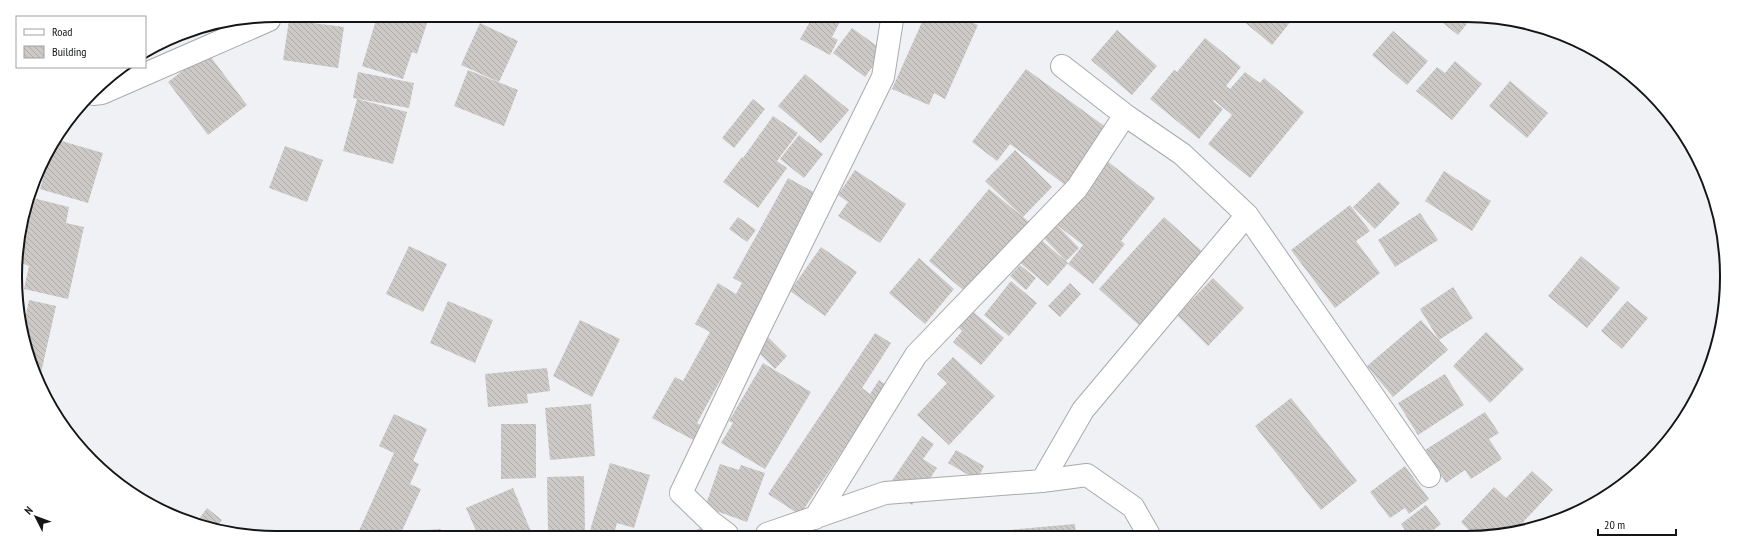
<svg xmlns="http://www.w3.org/2000/svg" width="1742" height="553" font-family="'PT Sans Narrow',sans-serif">
<style>
.building{fill:url(#building-back-hatch)}
.lines{fill:none;stroke-linecap:round;stroke-linejoin:round}
.street-casing{stroke:#a8aaac;stroke-width:24}
.street{stroke:#fff;stroke-width:22}
.rim{fill:none;stroke:#141516;stroke-width:2}
</style>
<defs>
<pattern id="building-back-hatch" width="6" height="6" patternUnits="userSpaceOnUse"><rect width="6" height="6" fill="#ccc9c7"/><path d="M-1 5l2 2M0 0l6 6M5-1l2 2" fill="none" stroke="#aeacaa"/></pattern>
</defs>
<rect width="100%" height="100%" fill="#eff1f4"/>
<path class="building" d="M289,20L344,27L338,68L283,60Z
M376,20H428L417,54L412,52L403,79L362,66Z
M811,20H841L832,37L838,40L830,55L800,39Z
M923,20H966L978,25L945,99L934,93L929,105L892,89Z
M1242,20H1292L1272,45Z
M1439,20H1470L1458,35Z
M1515,20H1517L1532,25L1527,30Z
M480,23L518,41L499,82L461,65Z
M852,28L884,51L865,77L833,53Z
M1117,30L1157,66L1132,95L1091,60Z
M1393,31L1428,61L1407,85L1372,55Z
M1205,38L1241,67L1226,86L1230,89L1245,72L1260,83L1264,78L1304,112L1250,178L1208,144L1232,115L1214,100L1213,101L1223,109L1199,139L1150,99L1174,70L1177,72Z
M207,52L247,105L208,135L168,82Z
M1455,61L1482,84L1452,120L1416,91L1437,67L1445,73Z
M1026,69L1107,128L1068,187L1010,144L997,161L972,142Z
M468,70L518,90L504,126L454,106Z
M358,72L414,83L409,108L353,98Z
M805,74L849,110L821,143L778,106Z
M1510,81L1548,113L1527,138L1489,106Z
M357,99L407,112L393,164L343,151Z
M753,99L765,109L734,148L722,138Z
M773,116L798,133L777,161L787,168L758,208L723,182L742,157L743,158Z
M799,135L823,154L804,178L780,159Z
M58,140L103,153L88,203L40,189L52,148Z
M285,146L323,160L307,202L269,188Z
M1015,150L1052,187L1023,217L985,181Z
M1107,161L1155,198L1121,241L1125,244L1093,284L1068,264L1083,245L1057,225Z
M855,170L906,204L880,243L838,216L848,202L838,195Z
M1444,171L1491,201L1472,231L1425,201Z
M788,178L821,196L697,423L709,430L701,444L652,418L675,377L683,381L710,332L695,324L718,283L736,294L742,283L733,278Z
M1379,182L1400,203L1375,229L1353,207Z
M989,189L1029,222L969,295L929,261Z
M33,198L69,207L66,223L84,227L68,299L24,289L29,266L19,262Z
M1350,205L1370,231L1356,241L1380,273L1335,308L1291,250Z
M1420,213L1438,240L1395,267L1378,240Z
M738,217L756,230L747,242L729,229Z
M1164,217L1206,255L1139,325L1099,289Z
M1052,220L1079,248L1066,261L1039,233Z
M1039,238L1068,263L1048,286L1019,262Z
M409,246L447,264L423,312L386,294Z
M821,247L857,272L825,316L790,291Z
M1581,256L1620,288L1587,328L1548,296Z
M919,258L954,289L925,324L889,293Z
M1020,265L1036,278L1026,290L1010,276Z
M1213,278L1244,308L1208,346L1177,315Z
M1011,281L1037,303L1009,336L984,315Z
M1070,283L1081,294L1060,317L1048,306Z
M1453,287L1473,318L1439,340L1420,309Z
M29,300L56,306L41,373L37,372L24,344L23,328Z
M448,301L493,320L475,363L430,343Z
M1627,301L1648,318L1622,349L1601,331Z
M971,310L1004,338L981,365L953,342L962,331L957,326Z
M580,320L620,339L592,397L553,376Z
M1421,320L1448,350L1393,397L1367,366Z
M1486,332L1524,369L1490,403L1453,366Z
M875,333L891,343L862,388L870,394L879,380L886,385L800,515L768,494Z
M766,335L787,356L775,369L753,347Z
M953,357L995,396L949,445L917,415L947,383L937,374Z
M763,363L811,392L765,469L721,443L733,423L729,421Z
M547,368L550,391L527,394L528,403L488,407L485,374Z
M1445,374L1464,405L1418,435L1398,403Z
M1291,398L1357,481L1321,510L1255,426Z
M591,404L595,456L550,460L545,408Z
M1485,412L1499,433L1489,439L1502,459L1471,479L1465,470L1446,483L1425,450Z
M394,414L427,429L413,461L419,464L410,484L421,489L401,533H358L394,453L379,446Z
M501,424H536V478L501,479Z
M922,436L934,444L923,459L937,468L912,505L887,488Z
M956,450L984,466L977,480L948,463Z
M610,463L650,475L634,528L617,523L614,534H589Z
M720,464L739,470L741,465L765,473L747,522L705,507Z
M1405,466L1429,499L1409,514L1405,508L1390,518L1370,492Z
M1532,471L1553,490L1515,531L1500,536H1475L1461,522L1494,487L1506,498Z
M584,476L585,530L548,531L547,477Z
M513,488L532,534L477,533L466,508Z
M1426,505L1441,524L1426,536H1409L1401,524Z
M207,508L222,520L215,529L206,525L199,519Z
M1075,524L1076,535H1009V530Z
M707,525L711,534H688Z
M441,529L442,533H407V531Z
M1299,531L1303,535H1295Z"/>
<g class="lines">
<defs>
<path id="street" d="M1062,66L1125,115L1182,154L1247,215L1429,476
M93,94L102,93L269,20
M1042,481L1083,410L1247,215
M815,518L916,355L1077,188L1125,115
M727,534L711,522L681,493L759,329L883,77L892,20
M767,534L885,493L1042,481L1087,475L1133,507L1149,535"/>
</defs>
<use href="#street" class="street-casing"/>
<use href="#street" class="street"/>
</g>
<path d="M0 0H1742V553H0ZM276 22H1466A254 254 0 0 1 1720 276V277A254 254 0 0 1 1466 531H276A254 254 0 0 1 22 277V276A254 254 0 0 1 276 22Z" fill="#fff" fill-rule="evenodd"/>
<path class="rim" d="M276 22H1466A254 254 0 0 1 1720 276V277A254 254 0 0 1 1466 531H276A254 254 0 0 1 22 277V276A254 254 0 0 1 276 22Z"/>
<rect x="16" y="16" width="130" height="52" fill="#ffffff" stroke="#a1a1a2"/>
<rect x="24" y="29" width="20" height="6" fill="#ffffff" stroke="#a1a1a2"/>
<text x="52" y="36" font-size="12" fill="#141516">Road</text>
<rect x="24" y="46" width="20" height="12" fill="url(#building-back-hatch)" stroke="#a1a1a2"/>
<text x="52" y="56" font-size="12" fill="#141516">Building</text>
<g transform="translate(36 517) rotate(312)" stroke="#ffffff" stroke-width="3" paint-order="stroke">
<path d="M0-3L7 15L0 10L-7 15Z" fill="#141516"/>
<text y="-6" font-size="11" font-weight="bold" text-anchor="middle" fill="#141516">N</text>
</g>
<path d="M1598 529v6h78v-6" fill="none" stroke="#141516" stroke-width="2"/>
<text x="1604" y="529" font-size="12" fill="#141516" stroke="#ffffff" stroke-width="3" paint-order="stroke">20 m</text>
</svg>
